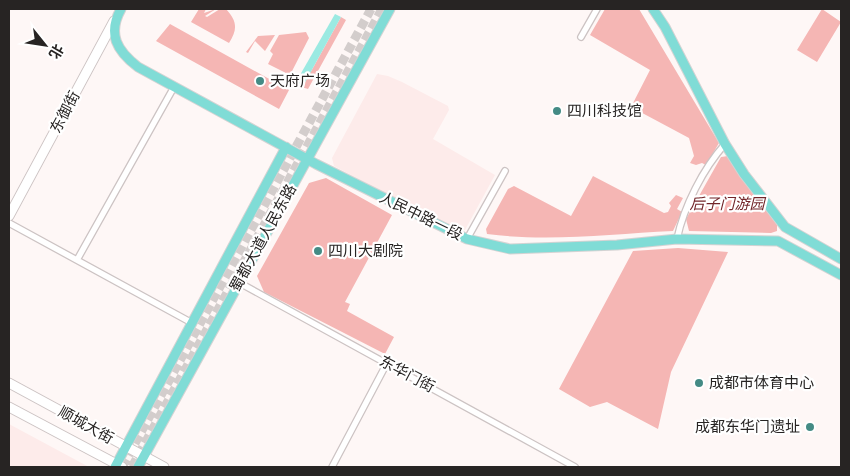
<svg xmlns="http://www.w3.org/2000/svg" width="850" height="476" font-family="'Libre Baskerville','Noto Sans SC',serif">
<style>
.built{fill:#fdebea}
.green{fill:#f5b6b4}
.water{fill:#9beae2}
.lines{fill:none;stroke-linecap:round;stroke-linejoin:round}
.primary-tunnel{stroke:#d3cdcc;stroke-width:9;stroke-dasharray:9 4.5;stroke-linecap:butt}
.minor-casing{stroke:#ccc3c3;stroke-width:8}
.secondary-casing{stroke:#ccc3c3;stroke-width:11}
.primary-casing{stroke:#d4d3d3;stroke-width:11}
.minor{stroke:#fff;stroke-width:5.5}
.secondary{stroke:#fff;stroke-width:9}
.primary{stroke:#80dcd6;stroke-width:9}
.poi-dot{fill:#448b85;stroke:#fff;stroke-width:2}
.labels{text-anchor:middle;stroke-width:4.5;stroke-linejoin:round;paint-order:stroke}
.poi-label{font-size:15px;fill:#272423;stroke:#fff;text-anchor:start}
.street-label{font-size:15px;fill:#272423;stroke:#fff}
.park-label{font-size:15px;font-style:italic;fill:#722529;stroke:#fff}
</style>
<rect width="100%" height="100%" fill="#fef7f6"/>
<path class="built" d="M377,74L388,76L402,82L448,106L449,110L433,139L495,175L465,230L452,227L425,214L334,166L332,158Z
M9,424L89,467H9Z"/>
<path class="green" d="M199,9H206L204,13L216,9L205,16L207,17L220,9H226C237,21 238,29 229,43L191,22Z
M605,9H639L719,143L706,165L702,163L696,165L690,163L694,156L689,138L631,107L650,70L590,35Z
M822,9L841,22L817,62L797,50Z
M341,17L346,20L308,89L295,85L296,82L303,86Z
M170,24L289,90L279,109L156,41Z
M306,32L309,38L290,75L268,64L273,54L270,51L279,35Z
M275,35L265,51L255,41L248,53L246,52L258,36Z
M728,156L777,225V231L771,233L689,231L686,219L721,157Z
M593,176L664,213L668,212L671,206L669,203L676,195L683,198L677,209L682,212L673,231C612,234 548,242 487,234L486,229L508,189L514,186L571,216Z
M326,178L392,215L345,302L350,304L347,311L394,337L385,354L264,292L257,276L309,183Z
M678,248L728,252L671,372L658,429L607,402L590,407L559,389L633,251Z"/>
<path class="water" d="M335,14L341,17L303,86L296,82Z"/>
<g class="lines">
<path class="primary-tunnel" d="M122,467L371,9
M132,467L382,9"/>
<defs>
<path id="minor" d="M581,37L597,9
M9,223L192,323
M467,239L505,171
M677,239C684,206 703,169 725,144
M77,260L174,87
M238,282L575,467
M332,467L387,363"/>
<path id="secondary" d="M9,216L114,21
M9,383L164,467
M9,407L122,467"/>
<path id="primary" d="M121,9C107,34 117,51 138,67L316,164L467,239L510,249L617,245L677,239L778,241L841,275
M653,9L665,27L725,144L744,174L785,227L841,259
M115,467L286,147
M138,467L390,9"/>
</defs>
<use href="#minor" class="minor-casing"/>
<use href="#secondary" class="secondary-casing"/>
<use href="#primary" class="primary-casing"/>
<use href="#minor" class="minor"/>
<use href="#secondary" class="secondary"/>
<use href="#primary" class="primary"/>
</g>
<g class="poi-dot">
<circle cx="260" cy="81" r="5"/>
<circle cx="557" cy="111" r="5"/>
<circle cx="318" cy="251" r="5"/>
<circle cx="699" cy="383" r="5"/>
<circle cx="810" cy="427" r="5"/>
</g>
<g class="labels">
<g class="poi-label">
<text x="270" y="86">天府广场</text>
<text x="567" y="116">四川科技馆</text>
<text x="328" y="256">四川大剧院</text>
<text x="709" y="388">成都市体育中心</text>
<text x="800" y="432" text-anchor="end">成都东华门遗址</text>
</g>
<g class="street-label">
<text transform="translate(65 112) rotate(-62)" y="5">东御街</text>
<text transform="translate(421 216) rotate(26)" y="5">人民中路一段</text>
<text transform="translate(263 238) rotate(-61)" y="5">蜀都大道人民东路</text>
<text transform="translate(407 374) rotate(28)" y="5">东华门街</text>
<text transform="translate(86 425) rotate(29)" y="5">顺城大街</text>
</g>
<g class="park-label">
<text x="727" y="209">后子门游园</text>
</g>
</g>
<rect width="850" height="476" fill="none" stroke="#272423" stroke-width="20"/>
<g transform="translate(45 45) rotate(120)" stroke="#ffffff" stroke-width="4" paint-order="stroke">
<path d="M0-4L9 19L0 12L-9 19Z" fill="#272423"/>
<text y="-8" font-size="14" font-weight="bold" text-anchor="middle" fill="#272423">北</text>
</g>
</svg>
